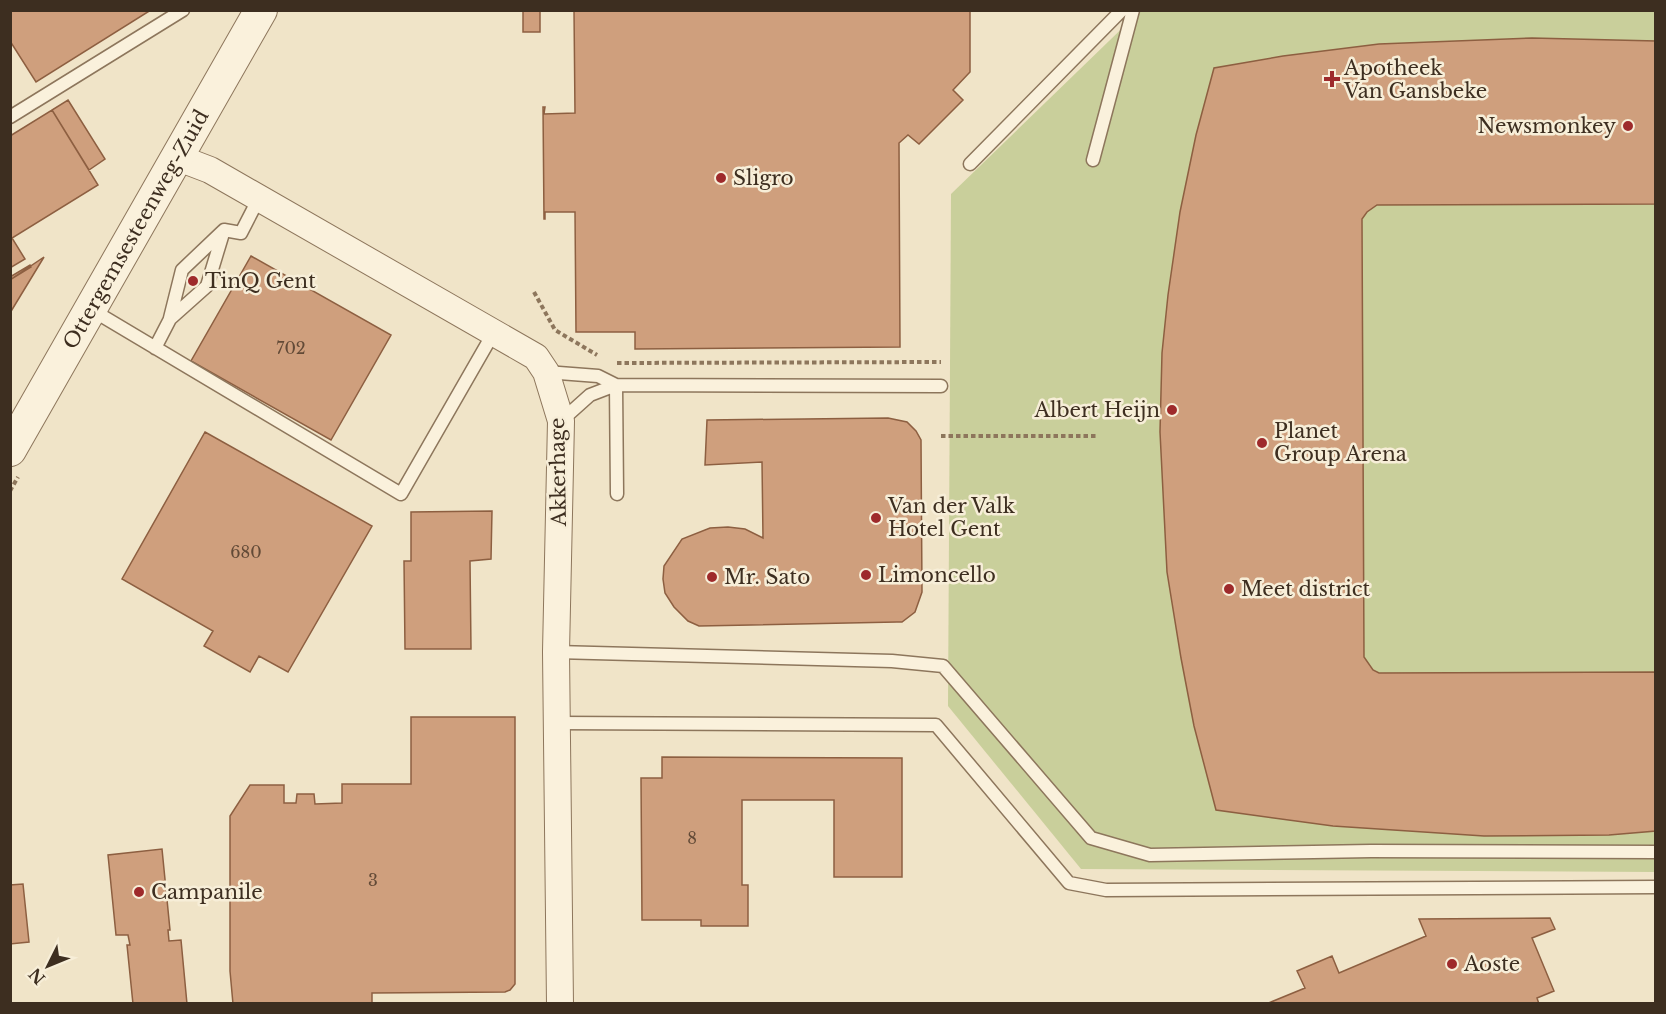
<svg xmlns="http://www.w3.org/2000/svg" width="1666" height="1014" font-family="'Libre Baskerville',serif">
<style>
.grass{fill:#c9cf9b}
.building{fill:#cf9f7d;stroke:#8d5f41;stroke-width:1.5}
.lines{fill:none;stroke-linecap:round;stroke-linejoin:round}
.service-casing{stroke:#8d765c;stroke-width:15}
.minor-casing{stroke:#8d765c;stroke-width:28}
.tertiary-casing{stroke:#8d765c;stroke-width:34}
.path{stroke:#8d765c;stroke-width:4;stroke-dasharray:4.5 3;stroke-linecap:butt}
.service{stroke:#faf1dc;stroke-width:12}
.minor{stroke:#faf1dc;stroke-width:26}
.tertiary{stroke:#faf1dc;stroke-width:32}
.poi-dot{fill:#9e2a2b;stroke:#f7eed8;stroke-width:2}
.labels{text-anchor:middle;stroke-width:5;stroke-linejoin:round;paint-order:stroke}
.number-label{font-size:16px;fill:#624a37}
.poi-label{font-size:20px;fill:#3d2e20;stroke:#f7eed8;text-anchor:start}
.street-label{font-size:20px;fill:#3d2e20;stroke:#f7eed8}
</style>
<rect width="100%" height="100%" fill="#f0e4c8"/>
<path class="grass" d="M1140,11H1655V872L1081,869L948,706L951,194Z"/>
<path class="building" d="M10,10H151L36,82L10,41Z
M523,10H540V32H523Z
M574,10H970V72L953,90L963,100L919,144L908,135L899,143L900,347L635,349V332H576L575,212H545V219H544L543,107H545L544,114L575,113Z
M1532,38L1656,41V204L1377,205L1367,212L1362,219L1364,657L1373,670L1379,673L1656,672V831L1609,835L1484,836L1333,826L1216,810L1194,726L1181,658L1167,572L1160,432L1162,353L1168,295L1180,212L1196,135L1214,68L1283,56L1379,44Z
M68,100L105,159L89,170L52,110Z
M52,110L98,185L12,238L25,259L10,268V136Z
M251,256L391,335L331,440L191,361Z
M44,257L10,313V280Z
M30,265L31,267L10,280V277Z
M888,418L907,422L916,431L921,440L922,592L915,612L902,622H897L699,626L688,621L674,607L665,593L663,579L664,566L682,539L710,528L728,527L745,529L763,538L762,462L705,465L707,420Z
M205,432L372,526L288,672L259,656L250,672L204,646L213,631L122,579Z
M492,511L491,559L470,561L471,649H405L404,561H411V512Z
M411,717H515V984L510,990L505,992L372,993V1004H233L230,971V816L250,785H284V803H296L297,794H314L315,804L342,803V784H411Z
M662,757L902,758V877H834V800H742V885H748V926H701V920H642L641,778H662Z
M162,849L170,930H168L169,941L181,940L187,1004H133L127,945H130L128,935H116L108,855Z
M23,884L29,942L10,944V885Z
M1550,918L1555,929L1532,938L1554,991L1537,998L1539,1004H1266L1305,988L1297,971L1332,956L1339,973L1426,936L1419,919Z"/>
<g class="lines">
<defs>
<path id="service" d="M10,117L183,10
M1093,160L1133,10
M970,164L1122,10
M92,310L401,494L494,332
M170,318L182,270L223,231
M155,348L170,319L207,286L224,230L241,233L259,198
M546,372L598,376L616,385
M616,385L617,494
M561,421L590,395L616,385L941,386
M556,652L892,661L943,666L1091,838L1150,855L1371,851L1656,852
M556,723L936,725L1069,883L1106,890L1656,887"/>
<path id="minor" d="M176,157L210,170L536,357L546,372L561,421L556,652L560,1004"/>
<g id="tertiary">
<path id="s1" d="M10,450L261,10"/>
</g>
</defs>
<use href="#service" class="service-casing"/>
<use href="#minor" class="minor-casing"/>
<use href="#tertiary" class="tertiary-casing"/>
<path class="path" d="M534,292L555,330L597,355
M617,363L941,362
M941,436H1096
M10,491L18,477"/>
<use href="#service" class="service"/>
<use href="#minor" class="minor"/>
<use href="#tertiary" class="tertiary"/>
</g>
<g class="poi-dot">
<path d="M1329 70h6v6h6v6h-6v6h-6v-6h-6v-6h6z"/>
<circle cx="1628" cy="126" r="6"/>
<circle cx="721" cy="178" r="6"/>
<circle cx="193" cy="281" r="6"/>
<circle cx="1172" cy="410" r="6"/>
<circle cx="1262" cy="443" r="6"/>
<circle cx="876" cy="518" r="6"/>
<circle cx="866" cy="575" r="6"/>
<circle cx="712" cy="577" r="6"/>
<circle cx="1229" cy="589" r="6"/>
<circle cx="139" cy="892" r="6"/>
<circle cx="1452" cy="964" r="6"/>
</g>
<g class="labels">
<g class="number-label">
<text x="291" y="354">702</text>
<text x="246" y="558">680</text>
<text x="692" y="844">8</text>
<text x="373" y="886">3</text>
</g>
<g class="poi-label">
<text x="1344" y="75">Apotheek<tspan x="1344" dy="23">Van Gansbeke</tspan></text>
<text x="1616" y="133" text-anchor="end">Newsmonkey</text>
<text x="733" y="185">Sligro</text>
<text x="205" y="288">TinQ Gent</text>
<text x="1160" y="417" text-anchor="end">Albert Heijn</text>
<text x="1274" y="438">Planet<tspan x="1274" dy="23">Group Arena</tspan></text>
<text x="888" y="513">Van der Valk<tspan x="888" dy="23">Hotel Gent</tspan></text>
<text x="878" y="582">Limoncello</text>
<text x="724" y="584">Mr. Sato</text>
<text x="1241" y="596">Meet district</text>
<text x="151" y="899">Campanile</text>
<text x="1464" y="971">Aoste</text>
</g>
<g class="street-label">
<text dy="7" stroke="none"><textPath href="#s1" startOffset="254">Ottergemsesteenweg-Zuid</textPath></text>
<text transform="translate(558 472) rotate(-91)" y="7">Akkerhage</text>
</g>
</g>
<rect width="1666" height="1014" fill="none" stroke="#3d2e20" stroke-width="24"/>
<g transform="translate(48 966) rotate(227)" stroke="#f7eed8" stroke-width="4.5" paint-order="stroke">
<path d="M0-4.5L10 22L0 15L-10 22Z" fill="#3d2e20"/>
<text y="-9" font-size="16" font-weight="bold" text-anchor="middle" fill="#3d2e20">N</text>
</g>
</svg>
